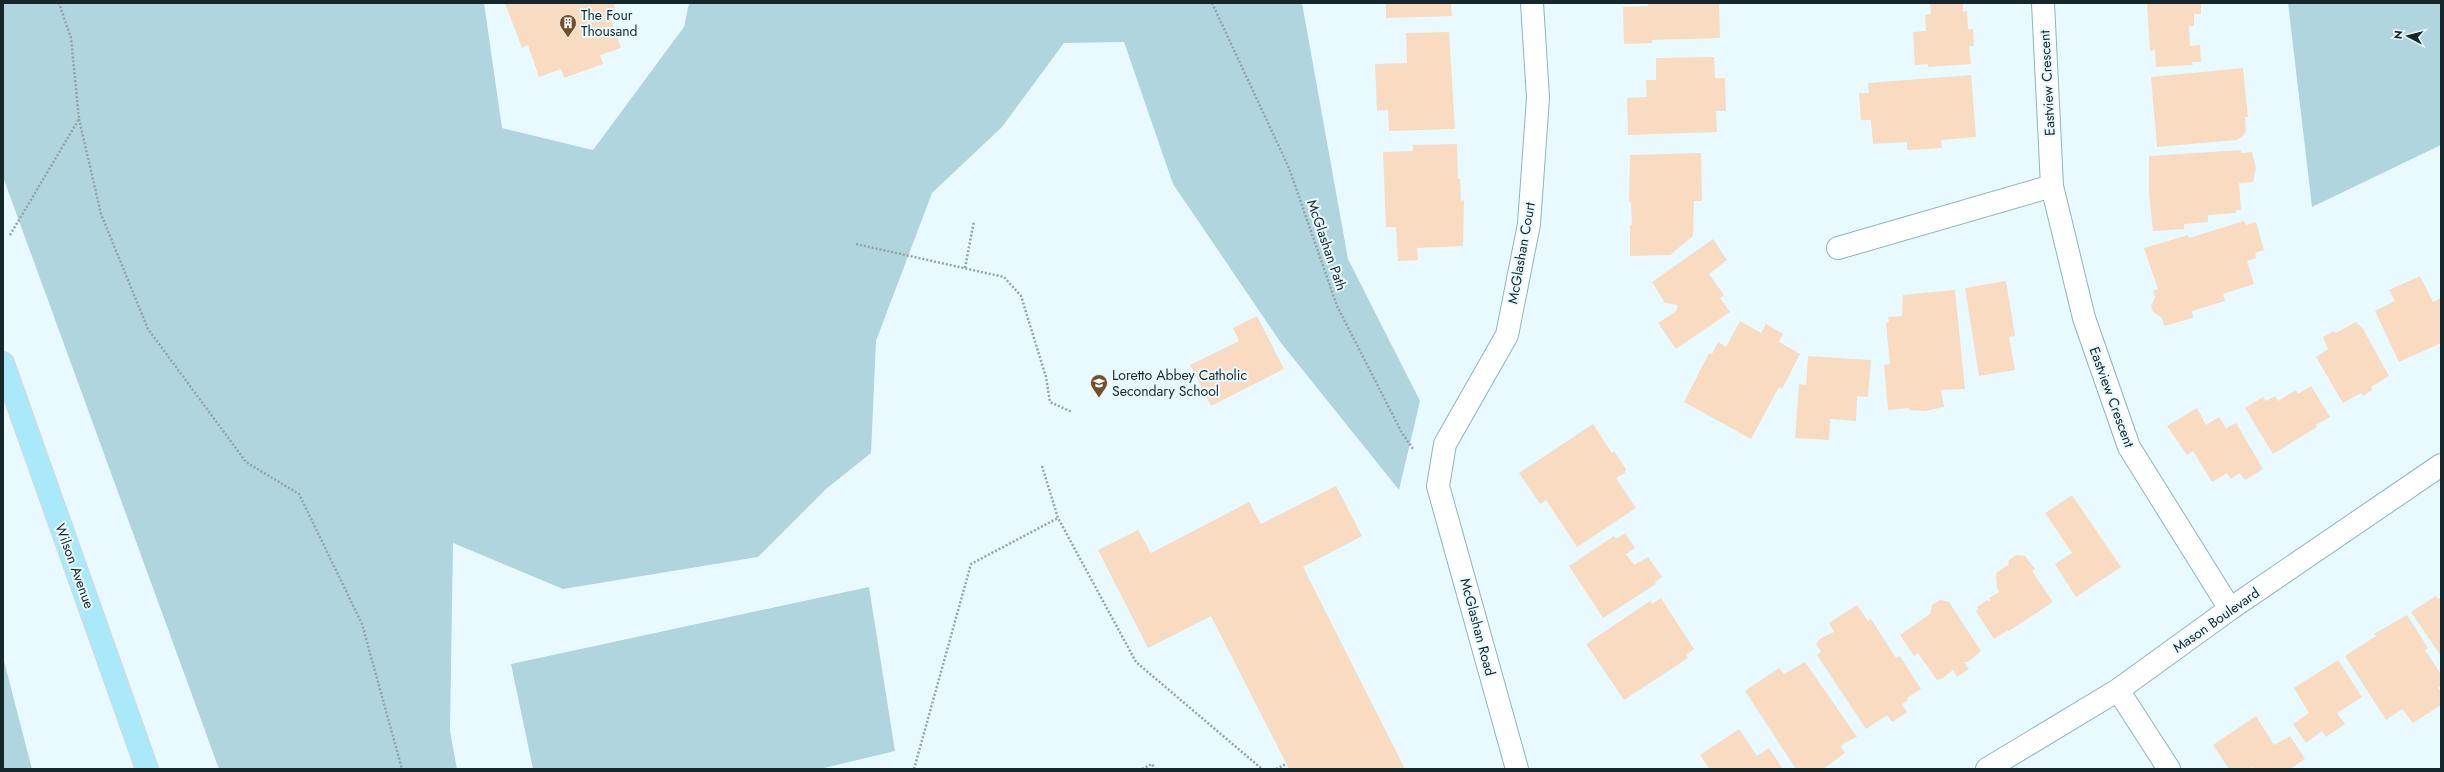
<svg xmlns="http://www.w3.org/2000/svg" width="2444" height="772" font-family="Jost,sans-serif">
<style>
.green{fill:#b0d5df}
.building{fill:#f9dbc1}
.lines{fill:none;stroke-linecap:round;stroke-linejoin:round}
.minor-casing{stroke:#8ab5c0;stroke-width:24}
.major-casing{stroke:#d5d8d9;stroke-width:24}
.path{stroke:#92a4a8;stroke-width:2.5;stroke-dasharray:2 2;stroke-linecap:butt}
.minor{stroke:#fff;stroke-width:22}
.major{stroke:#aae9fa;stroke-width:22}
.labels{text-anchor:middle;stroke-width:4;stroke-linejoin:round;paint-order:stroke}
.poi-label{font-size:14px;fill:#16272b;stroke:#e8faff;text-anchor:start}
.street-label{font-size:14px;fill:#16272b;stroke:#e8faff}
</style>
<rect width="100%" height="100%" fill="#e8faff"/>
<path class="green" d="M3,3H484L502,128L593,150L684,27L689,3H1302L1348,259L1420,401L1399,490L1281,343L1173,184L1124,42L1064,43L1002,127L932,193L876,341L871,453L826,489L758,557L563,589L453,543L450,731L457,769H219L3,177Z
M2288,3H2441V145L2312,207Z
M869,587L895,751L820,769H533L511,664Z
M3,657L32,769H3Z"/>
<path class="building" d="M505,3H614L616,14L610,17L621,48L600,55L603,64L564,78L561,69L539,77L528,45L522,48Z
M1386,3H1451L1452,16L1386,18Z
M1648,3H1719L1720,38L1652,40V43L1624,44L1623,7L1648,6Z
M1930,3H1963V12L1967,11L1968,29H1973L1974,46H1969L1971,64L1928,67V64L1915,65L1913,32L1926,31L1925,15L1931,14Z
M2147,3H2201V14H2194V26H2189L2190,46L2200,45L2201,62H2192L2193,65L2156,67L2155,50L2150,51Z
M1449,32L1455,129L1389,131L1388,110L1377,111L1375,64L1407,63L1406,33Z
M1714,57L1715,78H1725L1726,111H1716L1717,132L1628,135L1627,98L1647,97L1646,80H1656V58Z
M2243,68L2248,117H2245L2246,132L2242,137L2236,140L2157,147L2151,77Z
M1971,75L1976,137L1941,140L1942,148L1907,150V142L1873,144L1871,120H1861L1859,93H1869L1868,83Z
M1457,144L1458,179H1460L1461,201L1464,200L1463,246L1417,248L1418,260L1398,261L1396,227H1386L1383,152L1413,151V145Z
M2241,150V153L2252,152L2256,168L2253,182L2239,183L2241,210H2236V213L2208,215V222L2184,224V229L2153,231L2149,194V156Z
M1701,153L1702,201H1694L1693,236L1670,255L1630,256V226L1632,224L1631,202H1629L1630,155Z
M2244,221L2246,225L2256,222L2264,250L2255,253L2256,258L2247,261L2254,284L2223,294L2225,301L2192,311L2193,318L2164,326L2162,318L2153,312L2151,306L2155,297L2153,291L2158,289L2144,248L2188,235L2189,238Z
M1713,239L1727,260L1709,274L1724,295L1720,298L1730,312L1676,349L1658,323L1676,311L1678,305L1665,303L1652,282Z
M2420,276L2433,302L2441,298V343L2399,362L2375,311L2395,301L2389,290Z
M2006,281L2015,336L2009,337L2015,370L1979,376L1965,288Z
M1955,290L1965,389L1941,390L1944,407L1925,411L1909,410V408L1888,410L1884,365L1890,364L1886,323L1889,322L1888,317L1902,316L1903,295Z
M1257,316L1284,369L1211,406L1190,365L1239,341L1233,328Z
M1740,321L1761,333L1766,324L1783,334L1779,342L1800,354L1782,389L1779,387L1751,439L1684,402L1709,353L1712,354L1718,342L1726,347Z
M2356,322L2363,329L2389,376L2371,387L2372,390L2363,396L2361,393L2343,403L2316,357L2328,349L2323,337L2334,331L2336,333Z
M1808,356L1871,360L1868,397L1857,396L1856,421L1830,419L1829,440L1795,438L1799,384L1806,385Z
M2311,386L2330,417L2316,425L2317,427L2273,454L2245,408L2263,397L2266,401L2275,396L2278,401L2296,390L2298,394Z
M2197,408L2206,425L2219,417L2226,428L2236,423L2263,469L2245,480L2240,473L2231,479L2227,473L2212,482L2193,451L2187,455L2167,426Z
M1593,424L1612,453L1614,451L1626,469L1625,473L1616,478L1636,508L1577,547L1546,500L1540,504L1519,473Z
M1336,486L1362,536L1303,567L1405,769H1289L1211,616L1148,648L1098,550L1138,530L1151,553L1249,502L1261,524Z
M2072,495L2121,567L2076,597L2055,564L2072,553L2045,513Z
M1625,533L1635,548L1626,554L1634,565L1648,557L1662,577L1655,582L1656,584L1603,618L1569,566L1614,536L1616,539Z
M2016,555L2025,556L2035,569L2032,571L2053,602L2009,631L2008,630L1994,639L1976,611L1978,609L1977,607L1987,600L1989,602L1991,601L1989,598L1999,592L1997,588L1996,573L2008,565L2009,560Z
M2436,596L2438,599L2441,597V656L2411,612Z
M1661,598L1694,649L1686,655L1688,658L1624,700L1586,644L1650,601L1652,604Z
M1940,600L1949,602L1981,651L1968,662H1964L1969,669L1957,677L1953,670L1943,678L1937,680L1918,653L1914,656L1900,635L1930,614L1932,605Z
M1857,605L1868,621L1871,619L1896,658L1900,656L1921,689L1907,698L1908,700L1902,704L1907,712L1892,722L1887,715L1866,729L1817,655L1821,652L1816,644L1821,638L1834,632L1829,623Z
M2407,615L2428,648L2425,650L2441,674V686L2438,688L2441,692V705L2413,723L2402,709L2386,720L2345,656L2376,636L2374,634Z
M2338,660L2362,697L2337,713L2345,724L2326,737L2322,731L2306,743L2293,724L2309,713L2294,688Z
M1805,662L1857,737L1844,743L1841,747L1845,753L1823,769H1796L1745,691L1779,668L1784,674Z
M2256,716L2274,745L2290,736L2305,759L2290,769H2254L2252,767L2249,769H2229L2213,745Z
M1739,729L1757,756L1769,748L1783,769H1709L1700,755Z"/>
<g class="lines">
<defs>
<path id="minor" d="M2043,3L2052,186L2084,318L2129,447L2230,609
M1838,248L2052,186
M2118,690L2169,769
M1517,769L1438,486L1445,444L1507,335L1529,224L1538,98L1532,3
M1987,769L2118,690L2230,609L2441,465"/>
<path id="major" d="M3,363L147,769"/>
</defs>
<use href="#minor" class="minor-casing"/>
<use href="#major" class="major-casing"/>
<path class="path" d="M1212,3L1289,168L1337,306L1402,433L1413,449
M79,119L101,214L148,329L246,462L299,494L362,624L402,769
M10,235L79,119L71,38L59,3
M856,244L1004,277L1021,296L1046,377L1050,402L1072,412
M965,268L974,221
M1042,466L1058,518L1136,662L1262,769
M914,769L971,564L1058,518
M1142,769L1152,764L1155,769
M1276,769L1286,764"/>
<use href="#minor" class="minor"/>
<use href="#major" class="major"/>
</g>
<defs>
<symbol id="building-pin" viewBox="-11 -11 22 30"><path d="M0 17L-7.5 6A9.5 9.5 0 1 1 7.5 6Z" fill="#744f2a" stroke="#e8faff"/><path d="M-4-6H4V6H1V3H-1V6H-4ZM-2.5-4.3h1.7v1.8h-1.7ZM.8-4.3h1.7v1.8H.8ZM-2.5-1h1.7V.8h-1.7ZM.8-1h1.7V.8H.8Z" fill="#fff"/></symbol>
<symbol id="school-pin" viewBox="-11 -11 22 30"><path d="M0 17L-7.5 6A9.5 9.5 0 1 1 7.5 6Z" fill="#744f2a" stroke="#e8faff"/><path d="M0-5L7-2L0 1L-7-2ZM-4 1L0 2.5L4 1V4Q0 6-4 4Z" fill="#fff"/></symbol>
</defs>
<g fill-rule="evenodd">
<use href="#building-pin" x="558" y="13" width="20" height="27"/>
<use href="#school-pin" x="1089" y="373" width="20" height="27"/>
</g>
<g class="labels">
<g class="poi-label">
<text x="581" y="20">The Four<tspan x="581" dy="16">Thousand</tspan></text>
<text x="1112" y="380">Loretto Abbey Catholic<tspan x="1112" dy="16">Secondary School</tspan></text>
</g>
<g class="street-label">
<text transform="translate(2047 83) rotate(-93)" y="5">Eastview Crescent</text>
<text transform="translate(1327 245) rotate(71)" y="5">McGlashan Path</text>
<text transform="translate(1521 253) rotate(-80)" y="5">McGlashan Court</text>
<text transform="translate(2112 397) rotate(70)" y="5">Eastview Crescent</text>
<text transform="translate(75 566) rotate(70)" y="5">Wilson Avenue</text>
<text transform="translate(2216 620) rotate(-35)" y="5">Mason Boulevard</text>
<text transform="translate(1478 627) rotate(75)" y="5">McGlashan Road</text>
</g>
</g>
<rect width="2444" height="772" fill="none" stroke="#16272b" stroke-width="8"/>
<g transform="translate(2408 36) rotate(277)" stroke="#e8faff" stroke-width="3" paint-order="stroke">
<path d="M0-3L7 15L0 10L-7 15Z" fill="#16272b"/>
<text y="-6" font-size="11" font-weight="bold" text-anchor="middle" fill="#16272b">N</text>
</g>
</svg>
